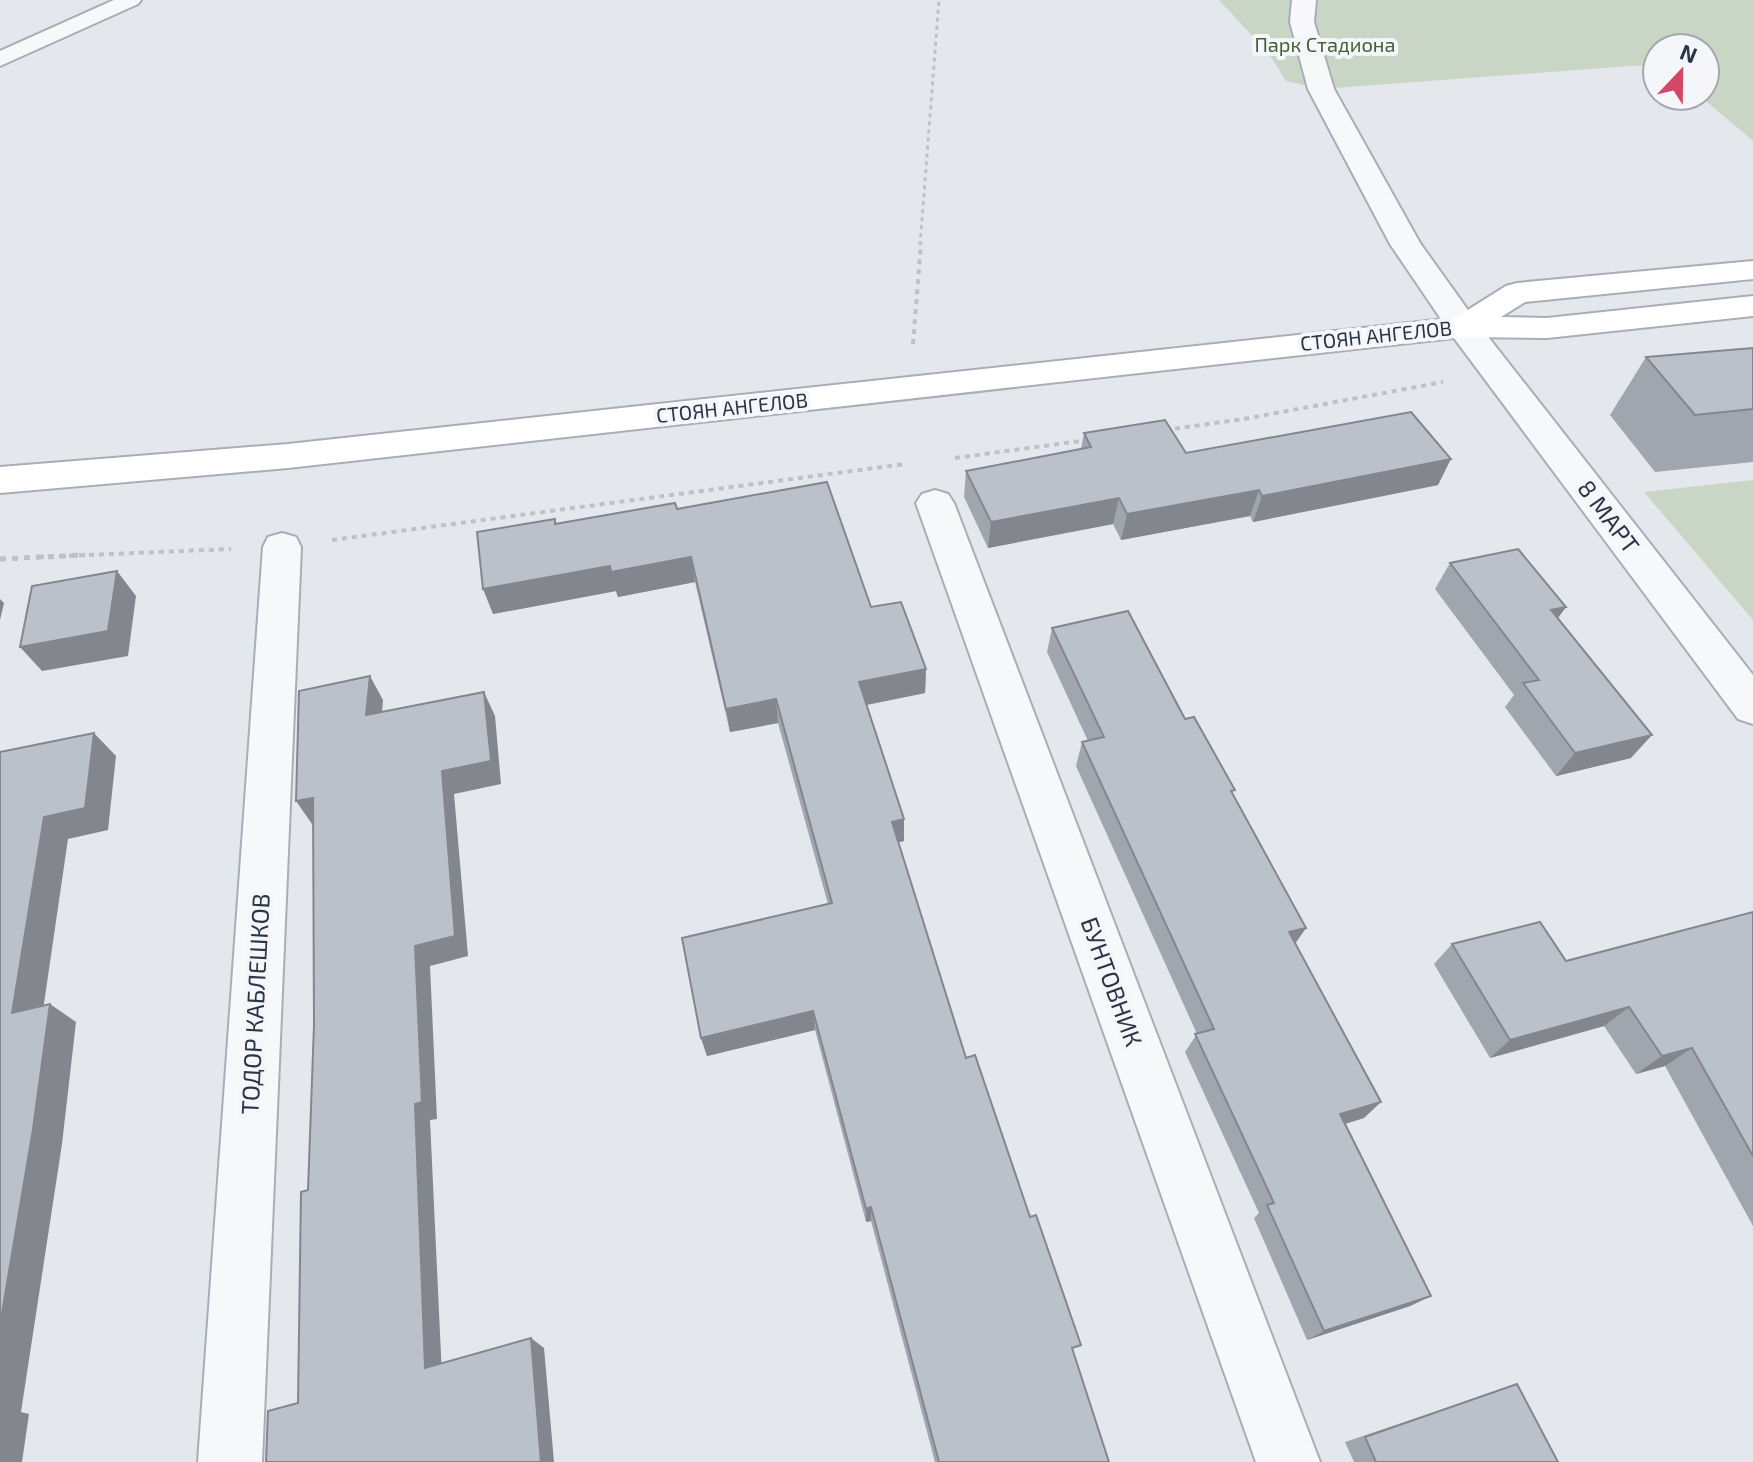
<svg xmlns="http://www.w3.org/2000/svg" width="1753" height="1462" font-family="'Exo 2',sans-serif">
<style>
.green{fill:#cad6c5}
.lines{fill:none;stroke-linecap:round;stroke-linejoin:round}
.lane-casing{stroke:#a8aeb7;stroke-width:4}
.street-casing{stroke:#a8aeb7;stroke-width:4}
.secondary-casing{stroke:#a8aeb7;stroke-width:4}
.path-far2{stroke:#bec2c7;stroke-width:3;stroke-dasharray:4 4;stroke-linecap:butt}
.path-far1{stroke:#bec2c7;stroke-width:4;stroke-dasharray:5 5;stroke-linecap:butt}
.path{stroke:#bec2c7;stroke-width:5;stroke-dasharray:6 6;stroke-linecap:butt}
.lane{fill:#f7f8fa;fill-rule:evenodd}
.street{fill:#f7f8fa;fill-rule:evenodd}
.secondary{fill:#fff;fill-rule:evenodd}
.wall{fill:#a1a6ae}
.shaded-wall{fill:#83878d}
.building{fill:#bbc1ca;stroke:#83878d;stroke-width:2}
.labels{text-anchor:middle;stroke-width:8;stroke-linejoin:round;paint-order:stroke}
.far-park-label{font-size:20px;fill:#426137;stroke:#f4f6f9}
.far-street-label{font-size:20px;fill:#2a3645;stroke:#f4f6f9}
.street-label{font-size:24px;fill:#2a3645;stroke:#f4f6f9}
</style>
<rect width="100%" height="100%" fill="#e4e7ec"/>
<path class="green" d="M1219,0H1753V141L1700,96H1705V48H1657V64L1321,89L1286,81L1269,54Z
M1753,480V620L1644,492Z"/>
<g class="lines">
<defs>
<path id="lane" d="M114,0H141L138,4L0,66V51Z"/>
<path id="street" d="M1292,0H1316L1314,22L1334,89L1420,243L1475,320L1753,675V724L1738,719L1451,334L1390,244L1308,89L1290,22Z
M935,490L948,494L954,503L1320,1462H1256L916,503L922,494Z
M282,533L296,537L301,547L262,1462H198L263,547L268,537Z"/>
<path id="secondary" d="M1753,261V279L1525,302L1501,317L1547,318L1753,296V316L1547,338L1463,337L288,468L0,493V467L288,444L1455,318L1506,286L1517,283Z"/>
</defs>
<use href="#lane" class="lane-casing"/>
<use href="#street" class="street-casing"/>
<use href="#secondary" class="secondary-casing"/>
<path class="path-far2" d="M920,245L939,0"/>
<path class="path-far1" d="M913,344L921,243
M1165,430L1244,419L1443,382
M955,458L1088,440
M332,540L905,464
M39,557L231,549"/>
<path class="path" d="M0,559L85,555"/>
<use href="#lane" class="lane"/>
<use href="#street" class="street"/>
<use href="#secondary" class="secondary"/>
</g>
<path class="wall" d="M1753,348V462L1655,472L1610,415L1646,357Z
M1084,433L1186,453L1438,485L1253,522L1250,516L1121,540L1113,524L988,548L964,497L966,471L1081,449Z
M677,509L871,607L926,669L925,693L867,705L904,841L898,842L966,1058L1074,1353L1109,1462H935L871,1221L866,1222L815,1030L707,1056L701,1038L828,904L778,723L730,732L695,582L618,597L616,591L493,614L556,524Z
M1450,563L1558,618L1631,758L1556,776L1505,707L1514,695L1435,589Z
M1052,628L1185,719L1233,796L1306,928L1295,943L1364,1118L1345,1124L1431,1296L1410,1306L1307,1340L1254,1218L1259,1213L1185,1052L1197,1034L1076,766L1082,742L1088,741L1047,652Z
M1753,912V1226L1665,1066L1636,1074L1604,1026L1490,1058L1434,964L1452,944L1566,961Z
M1517,1384L1558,1462H1354L1345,1442Z"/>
<path class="shaded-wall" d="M1451,459L1438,485L1253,522L1262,496Z
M1259,490L1250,516L1121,540L1127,514Z
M1119,498L1113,524L988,548L991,522Z
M691,557L695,582L618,597L616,591L493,614L483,589L610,566Z
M117,571L136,596L128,656L42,671L20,647Z
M0,599L4,603L0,620Z
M1566,607L1548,632L1551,610Z
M926,669L925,693L860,706L859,682Z
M370,676L383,700L380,739L366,715Z
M484,692L495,716L501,784L454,794L468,956L430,966L437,1119L430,1120L442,1376L425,1368L415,1104V946L442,771Z
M776,699L778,723L730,732L726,709Z
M94,733L116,756L108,830L68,839L40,1031L12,1013L44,817Z
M1652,735L1631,758L1556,776L1575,753Z
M313,798L312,824L296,801Z
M904,819V841L891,844L892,822Z
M1306,928L1292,948L1289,932Z
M50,1004L76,1022L62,1144L21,1412L29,1414L22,1462H0V1325Z
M1629,1007L1604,1026L1490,1058L1510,1040Z
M813,1011L815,1030L707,1056L701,1038Z
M1692,1048L1665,1066L1636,1074L1662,1056Z
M1381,1102L1364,1118L1324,1130L1340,1114Z
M871,1207V1221L866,1222V1209Z
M1431,1296L1410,1306L1307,1340L1324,1331Z
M531,1338L544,1348L554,1462H541Z"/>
<path class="building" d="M1753,348V409L1695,415L1646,357Z
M1411,412L1451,459L1262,496L1259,490L1127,514L1119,498L991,522L966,471L1091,447L1084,433L1165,420L1186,453Z
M827,482L871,607L901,602L926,669L859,682L904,819L892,822L966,1058L975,1055L1030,1217L1036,1215L1081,1345L1072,1348L1109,1462H939L871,1207L866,1209L813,1011L701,1038L682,938L832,903L776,699L726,709L691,557L611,572L610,566L483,589L477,532L555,519V524L675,503L677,509Z
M1518,549L1566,607L1551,610L1652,735L1575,753L1523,683L1539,680L1450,563Z
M117,571L108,631L20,647L32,586Z
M1128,611L1185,719L1194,717L1235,790L1231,791L1306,928L1289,932L1381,1102L1340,1114L1431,1296L1324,1331L1267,1205L1274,1203L1195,1034L1214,1029L1082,742L1104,737L1052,628Z
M370,676L366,715L484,692L491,761L442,771L455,936L415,946L422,1102L415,1104L425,1368L531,1338L541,1462H266L268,1411L298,1403L301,1192L308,1190L314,1025L313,798L296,801L299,691Z
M94,733L85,808L44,817L12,1013L50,1004L33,1129L0,1325V752Z
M1753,912V1156L1692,1048L1662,1056L1629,1007L1510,1040L1452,944L1540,922L1566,961Z
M1517,1384L1558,1462H1376L1365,1437Z"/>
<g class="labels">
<g class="far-park-label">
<text x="1325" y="52">Парк Стадиона</text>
</g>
<g class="far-street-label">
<text transform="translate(1376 336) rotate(-6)" y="7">СТОЯН АНГЕЛОВ</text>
<text transform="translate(732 408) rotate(-6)" y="7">СТОЯН АНГЕЛОВ</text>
</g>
<g class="street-label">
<text transform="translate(1608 517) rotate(53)" y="8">8 МАРТ</text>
<text transform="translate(1111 982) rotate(70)" y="8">БУНТОВНИК</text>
<text transform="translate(256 1004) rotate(-87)" y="8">ТОДОР КАБЛЕШКОВ</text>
</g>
</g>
<g transform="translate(1681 72) rotate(22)"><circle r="38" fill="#f4f6f9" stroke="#a3a9b1" stroke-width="2"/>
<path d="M0-6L14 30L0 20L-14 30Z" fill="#d34665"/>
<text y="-12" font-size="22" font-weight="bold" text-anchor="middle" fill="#2a3645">N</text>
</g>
</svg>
